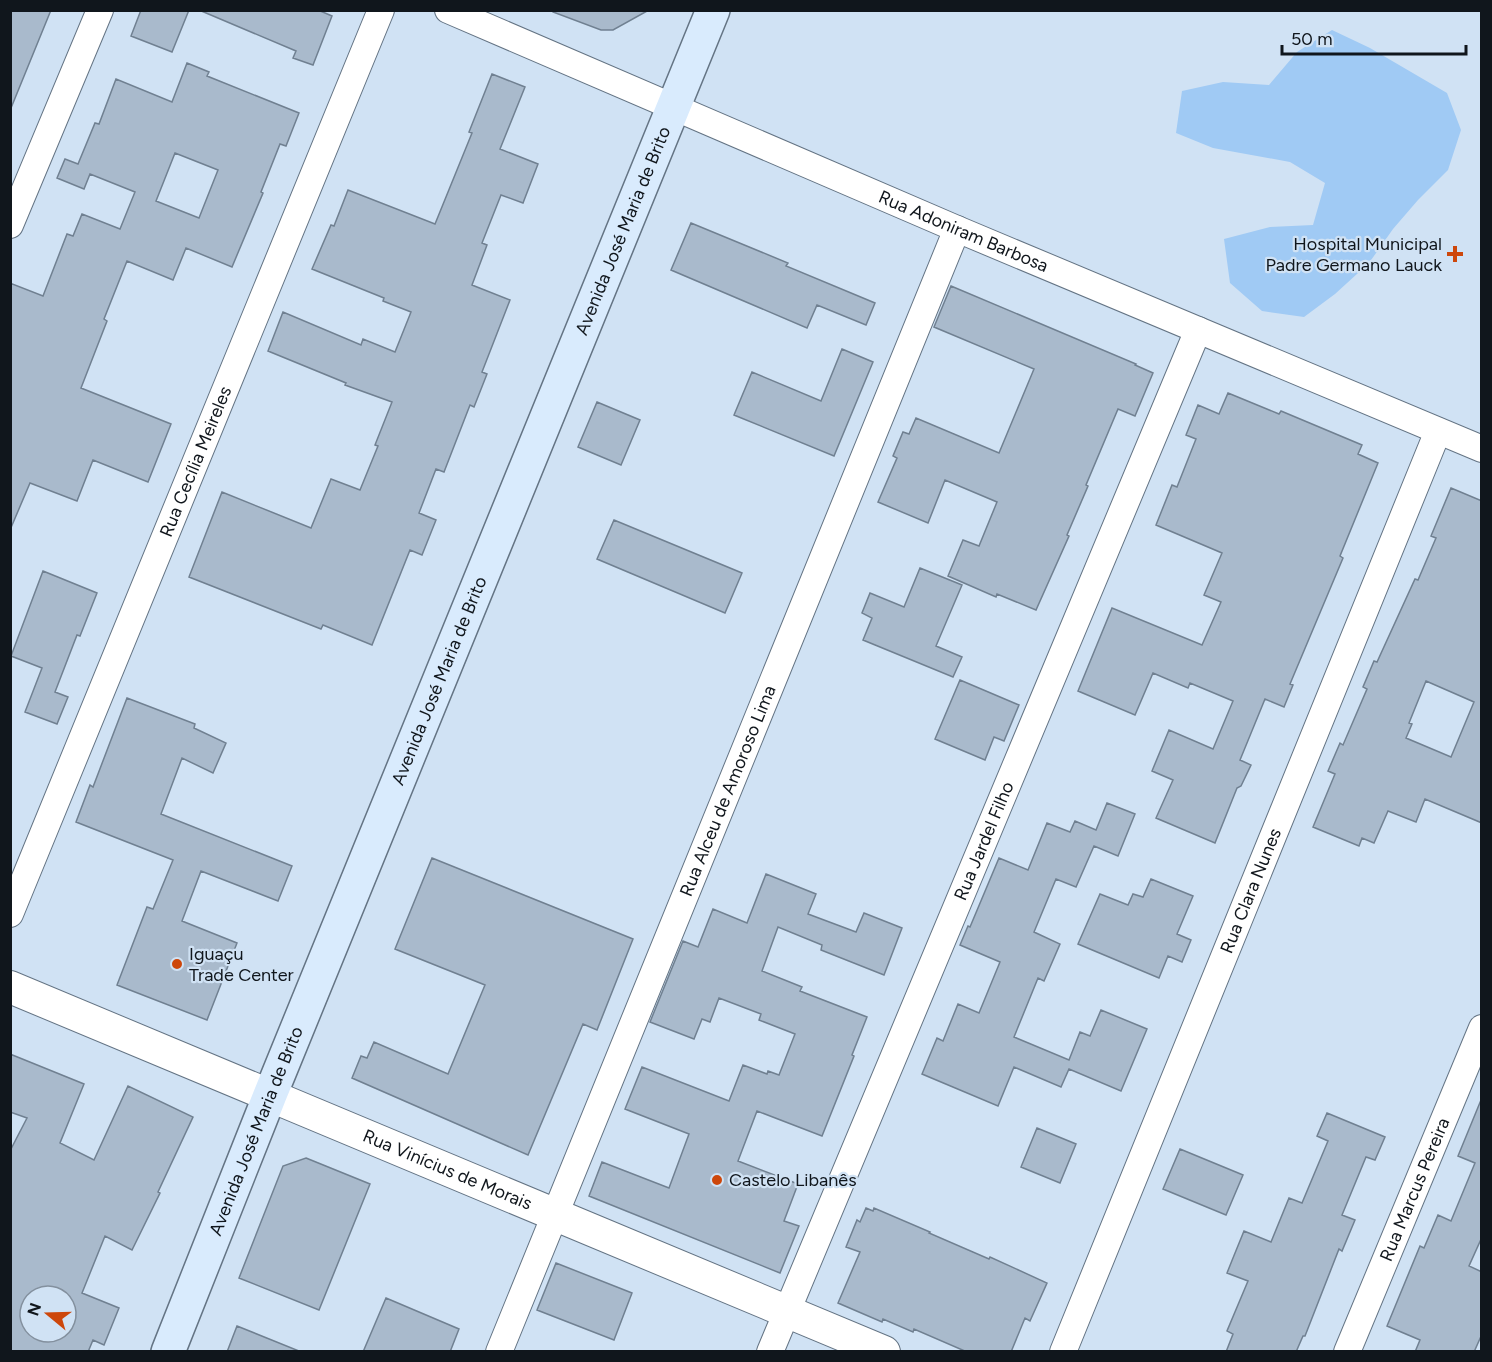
<svg xmlns="http://www.w3.org/2000/svg" width="1492" height="1362" font-family="Figtree,sans-serif">
<style>
.green{fill:#a0caf4}
.building{fill:#a9bacc;stroke:#708091;stroke-width:1.5;fill-rule:evenodd}
.lines{fill:none;stroke-linecap:round;stroke-linejoin:round}
.minor-casing{stroke:#647484;stroke-width:28}
.tertiary-casing{stroke:#647484;stroke-width:34}
.secondary-casing{stroke:#647484;stroke-width:36}
.minor{stroke:#fff;stroke-width:26}
.tertiary{stroke:#fff;stroke-width:32}
.secondary{stroke:#d9ebfd;stroke-width:33}
.poi-dot{fill:#cd470b;stroke:#d0e2f4;stroke-width:2}
.labels{text-anchor:middle;stroke-width:4.5;stroke-linejoin:round;paint-order:stroke}
.street-label{font-size:18px;fill:#10161c;stroke:#d0e2f4}
.poi-label{font-size:18px;fill:#10161c;stroke:#d0e2f4;text-anchor:start}
</style>
<rect width="100%" height="100%" fill="#d0e2f4"/>
<path class="green" d="M1332,30L1370,48L1447,93L1461,130L1448,170L1418,200L1393,229L1369,263L1335,294L1304,317L1262,311L1230,283L1224,239L1270,227L1313,225L1325,183L1290,162L1213,148L1176,133L1182,91L1223,82L1269,85L1297,52Z"/>
<path class="building" d="M10,10H51L11,108H10Z
M141,10H189L172,52L131,36Z
M199,10H318L332,16L313,65L293,58L296,51Z
M553,10H649L613,30H601L553,12Z
M187,63L209,72L207,76L299,113L286,146L280,144L261,192L263,193L232,267L186,248L173,280L127,261L104,319L107,321L81,388L171,424L148,482L93,460L77,501L30,483L10,530V283L43,296L67,234L73,236L82,214L120,229L135,192L90,174L84,189L57,178L65,159L78,164L95,123L99,124L116,79L172,102ZM175,153L218,170L199,218L156,201Z
M492,74L525,87L500,149L538,164L523,203L501,195L482,243L487,245L472,285L510,300L482,372L487,374L474,407L470,405L444,472L436,469L419,513L436,520L422,555L410,550L372,645L323,625L321,629L189,577L222,492L311,528L331,479L360,490L378,446L375,445L392,402L345,385L346,383L268,351L283,312L361,345L363,339L395,352L411,312L383,301L384,298L312,269L331,225L334,226L348,190L435,224L472,133L469,132Z
M691,223L788,263L786,266L875,303L866,325L817,305L807,328L671,270Z
M951,286L1136,364L1135,365L1153,373L1135,416L1118,409L1086,485L1088,486L1067,535L1069,536L1036,610L997,594L996,597L948,576L963,540L979,546L997,502L945,480L928,523L878,502L897,458L893,456L903,432L909,434L916,418L999,453L1034,369L934,327Z
M842,349L873,362L834,456L734,415L752,372L821,401Z
M1228,393L1279,414L1281,411L1362,445L1358,454L1378,463L1340,556L1343,558L1290,684L1293,685L1284,707L1265,699L1240,760L1251,765L1241,786L1237,788L1215,843L1156,818L1173,780L1152,771L1169,730L1213,749L1233,701L1190,683L1188,688L1153,673L1135,715L1078,691L1112,608L1202,645L1221,602L1204,595L1222,553L1156,525L1172,485L1177,487L1196,439L1186,435L1198,405L1219,414Z
M597,402L640,420L621,465L578,447Z
M1451,488L1482,501V823L1425,799L1416,822L1388,811L1374,843L1362,838L1359,846L1313,827L1335,774L1328,771L1340,743L1343,745L1367,689L1363,687L1374,661L1377,662L1415,579L1418,580L1436,538L1431,536ZM1426,681L1474,702L1451,757L1406,738L1412,724L1409,723Z
M614,520L742,573L725,613L597,559Z
M920,568L962,585L936,646L962,657L953,677L863,640L872,618L862,613L870,593L904,607Z
M43,571L97,593L80,636L77,635L55,692L68,697L57,724L25,712L42,668L11,656Z
M960,680L1019,705L1004,741L994,737L985,760L935,739Z
M127,698L195,724L194,728L226,743L213,773L182,758L161,814L292,866L278,901L201,871L182,921L237,943L207,1020L117,985L147,907L153,909L173,860L76,822L90,785L93,787Z
M1107,803L1135,814L1118,856L1094,846L1076,887L1056,879L1034,932L1060,944L1044,981L1038,978L1014,1037L1069,1060L1080,1032L1090,1036L1101,1010L1147,1029L1121,1091L1069,1069L1061,1087L1014,1067L998,1106L922,1074L937,1038L943,1041L958,1004L979,1013L1000,962L960,945L968,926L970,927L999,858L1028,870L1047,823L1070,832L1075,821L1096,830Z
M432,858L633,939L597,1030L583,1024L528,1155L352,1078L361,1056L367,1058L374,1042L448,1074L485,985L395,949Z
M766,874L816,894L808,914L856,932L864,913L902,928L884,975L821,950L822,945L778,927L762,971L802,987L800,991L867,1017L852,1055L854,1056L822,1136L757,1111L738,1161L798,1184L784,1221L799,1226L780,1273L589,1196L602,1162L669,1188L689,1134L625,1109L642,1067L729,1101L743,1065L767,1074L768,1071L779,1075L795,1034L759,1020L761,1014L719,998L710,1022L702,1019L694,1039L650,1022L683,941L698,947L713,909L747,923Z
M1151,879L1193,896L1177,934L1191,940L1182,962L1168,956L1159,978L1078,944L1100,894L1128,905L1133,894L1143,897Z
M10,1054L84,1084L60,1143L94,1160L128,1086L193,1117L158,1192L160,1193L132,1250L105,1236L82,1293L119,1308L104,1345L93,1340L88,1352H10V1151L27,1118L10,1112ZM30,1296H66V1332H30Z
M1481,1100L1482,1237L1469,1266L1482,1272V1334L1474,1352H1415L1420,1340L1387,1326L1420,1246L1424,1248L1438,1215L1451,1221L1475,1163L1458,1156Z
M1327,1113L1385,1137L1375,1160L1366,1157L1342,1215L1355,1220L1342,1251L1339,1249L1305,1336H1303L1296,1352H1226L1233,1334L1227,1331L1248,1281L1227,1273L1233,1258L1244,1231L1271,1242L1289,1198L1302,1203L1328,1141L1317,1136Z
M1037,1128L1076,1144L1060,1183L1021,1167Z
M1180,1149L1243,1175L1226,1215L1163,1189Z
M306,1158L370,1184L319,1310L239,1278L283,1166Z
M866,1208L873,1211L874,1208L930,1232L929,1233L989,1259L990,1257L1047,1283L1030,1321L1025,1318L1011,1352H967L914,1329L913,1332L883,1319L882,1322L838,1303L860,1252L846,1247L857,1220L860,1222Z
M556,1263L632,1293L614,1340L537,1310Z
M386,1298L459,1329L450,1352H363Z
M237,1326L299,1351L298,1352H227Z"/>
<g class="lines">
<defs>
<g id="minor">
<path id="s1" d="M448,10L957,229L1482,449"/>
<path d="M10,225L100,10"/>
<path id="s2" d="M10,914L381,10"/>
<path id="s3" d="M499,1352L957,229"/>
<path id="s4" d="M770,1352L1198,330"/>
<path id="s5" d="M1063,1352L1438,431"/>
<path id="s6" d="M1347,1352L1482,1028"/>
</g>
<g id="tertiary">
<path id="s7" d="M10,987L884,1352"/>
</g>
<g id="secondary">
<path id="s8" d="M168,1352L270,1095L713,10"/>
</g>
</defs>
<use href="#minor" class="minor-casing"/>
<use href="#tertiary" class="tertiary-casing"/>
<use href="#secondary" class="secondary-casing"/>
<use href="#minor" class="minor"/>
<use href="#tertiary" class="tertiary"/>
<use href="#secondary" class="secondary"/>
</g>
<g class="poi-dot">
<path d="M1452 245h6v6h6v6h-6v6h-6v-6h-6v-6h6z"/>
<circle cx="177" cy="964" r="6"/>
<circle cx="717" cy="1180" r="6"/>
</g>
<g class="labels">
<g class="street-label">
<text dy="6" stroke="none"><textPath href="#s8" startOffset="1210">Avenida José Maria de Brito</textPath></text>
<text dy="6" stroke="none"><textPath href="#s1" startOffset="561">Rua Adoniram Barbosa</textPath></text>
<text dy="6" stroke="none"><textPath href="#s2" startOffset="489">Rua Cecília Meireles</textPath></text>
<text dy="6" stroke="none"><textPath href="#s8" startOffset="724">Avenida José Maria de Brito</textPath></text>
<text dy="6" stroke="none"><textPath href="#s3" startOffset="606">Rua Alceu de Amoroso Lima</textPath></text>
<text dy="6" stroke="none"><textPath href="#s4" startOffset="554">Rua Jardel Filho</textPath></text>
<text dy="6" stroke="none"><textPath href="#s5" startOffset="498">Rua Clara Nunes</textPath></text>
<text dy="6" stroke="none"><textPath href="#s8" startOffset="238">Avenida José Maria de Brito</textPath></text>
<text dy="6" stroke="none"><textPath href="#s7" startOffset="474">Rua Vinícius de Morais</textPath></text>
<text dy="6" stroke="none"><textPath href="#s6" startOffset="176">Rua Marcus Pereira</textPath></text>
</g>
<g class="poi-label">
<text x="1442" y="250" text-anchor="end">Hospital Municipal<tspan x="1442" dy="21">Padre Germano Lauck</tspan></text>
<text x="189" y="960">Iguaçu<tspan x="189" dy="21">Trade Center</tspan></text>
<text x="729" y="1186">Castelo Libanês</text>
</g>
</g>
<rect width="1492" height="1362" fill="none" stroke="#10161c" stroke-width="24"/>
<g transform="translate(48 1314) rotate(289)"><circle r="28" fill="#d0e2f4" stroke="#83909e" stroke-width="1.5"/>
<path d="M0-4.5L10 22L0 15L-10 22Z" fill="#cd470b"/>
<text y="-9" font-size="16" font-weight="bold" text-anchor="middle" fill="#10161c">N</text>
</g>
<path d="M1282 45v9h184v-9" fill="none" stroke="#10161c" stroke-width="3"/>
<text x="1291" y="45" font-size="18" fill="#10161c" stroke="#d0e2f4" stroke-width="4.5" paint-order="stroke">50 m</text>
</svg>
